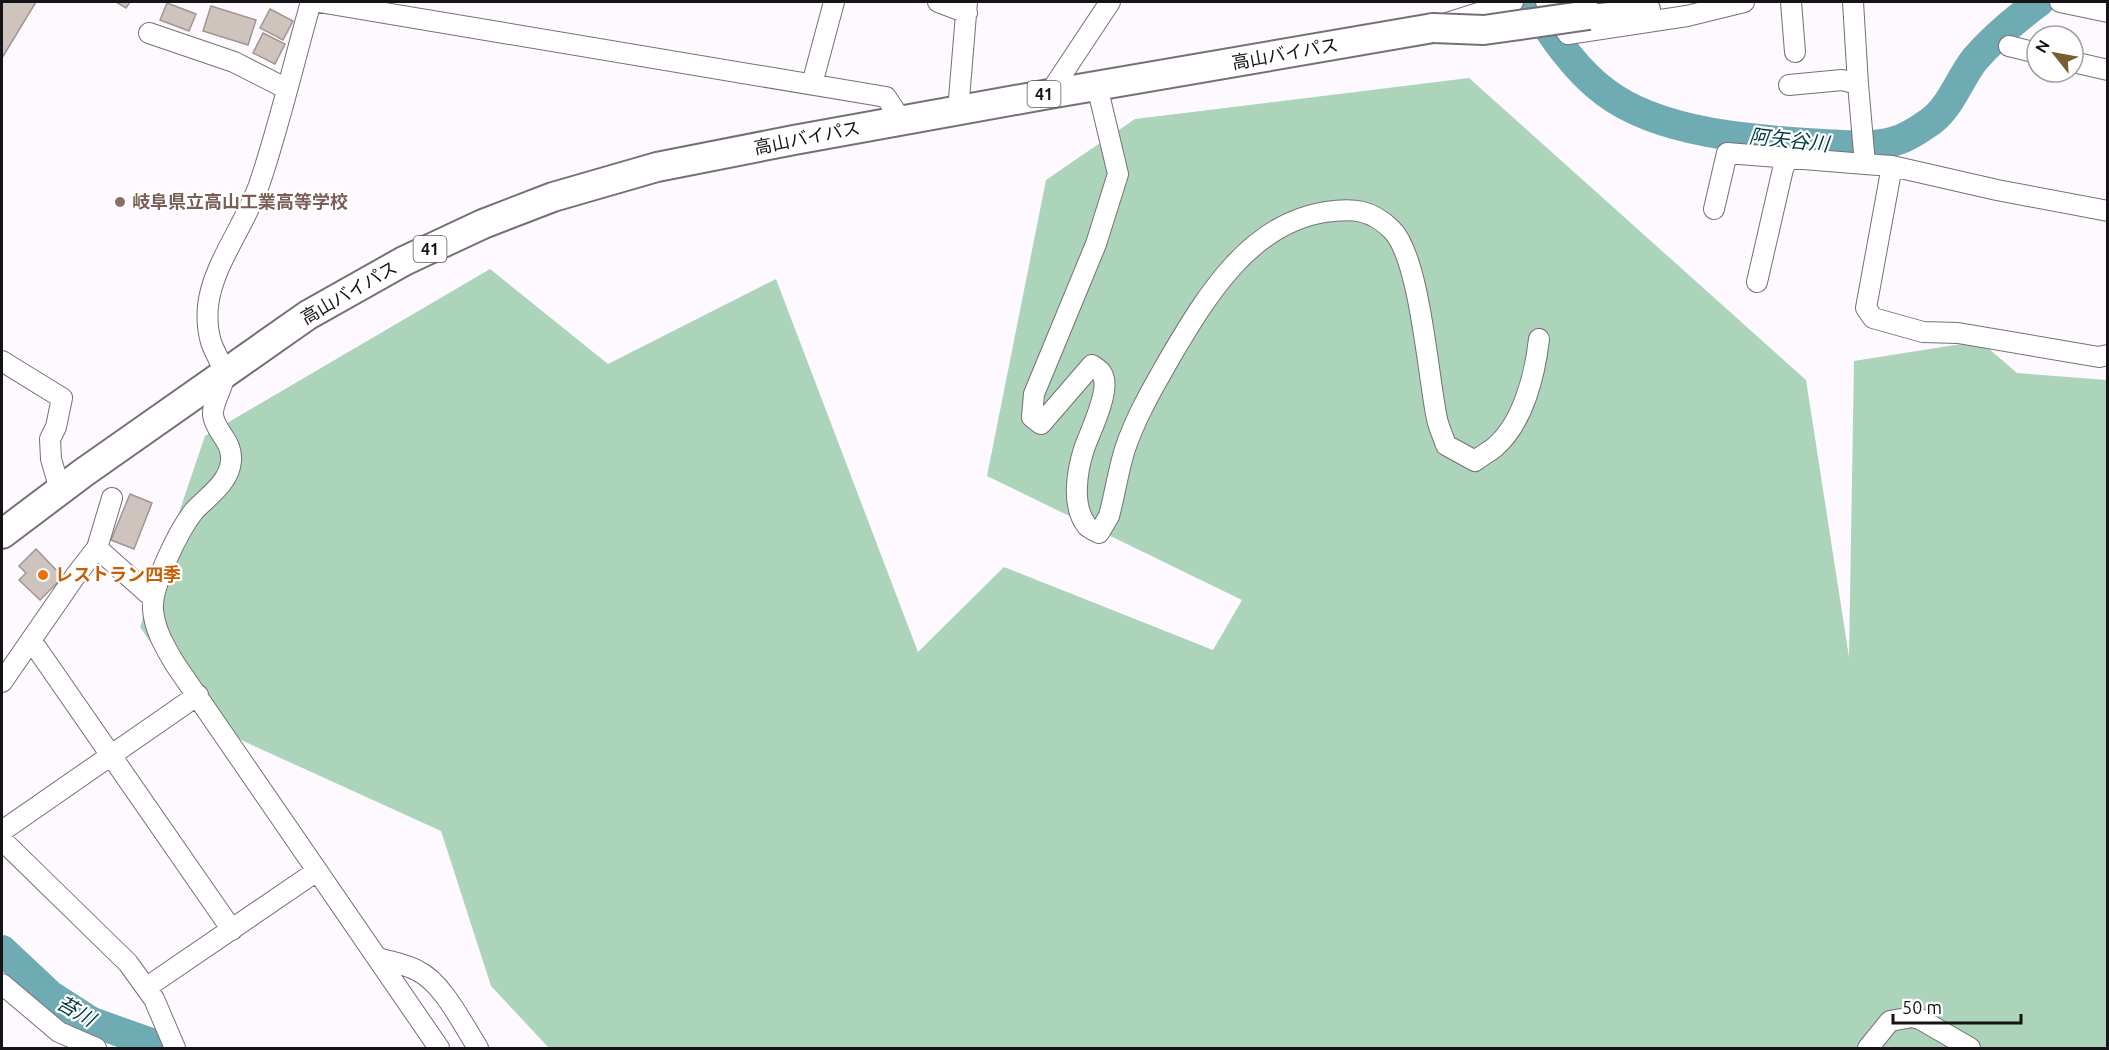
<svg xmlns="http://www.w3.org/2000/svg" width="2109" height="1050" font-family="Ubuntu,'Noto Sans JP',sans-serif">
<style>
.green{fill:#acd4ba}
.lines{fill:none;stroke-linecap:round;stroke-linejoin:round}
.river{stroke:#6fabb2;stroke-width:30}
.building{fill:#cfc3be;stroke:#a19691;stroke-width:1.5}
.minor-casing{stroke:#766f77;stroke-width:22}
.highway-casing{stroke:#766f77;stroke-width:32}
.minor{stroke:#fff;stroke-width:20}
.highway{stroke:#fff;stroke-width:28}
.highway-bridge-casing{stroke:#766f77;stroke-width:32;stroke-linecap:butt}
.highway-bridge{stroke:#fff;stroke-width:28}
.education-dot{fill:#8d6e63;stroke:#fff;stroke-width:2}
.food-dot{fill:#e8710a;stroke:#fff;stroke-width:2}
.labels{text-anchor:middle;stroke-width:4.5;stroke-linejoin:round;paint-order:stroke}
.shield{fill:#fff;stroke:#5c5a5c;stroke-width:1.5}
.shield-label{font-size:16px;font-weight:bold;fill:#161316}
.street-label{font-size:18px;fill:#161316;stroke:#fff}
.education-label{font-size:18px;font-weight:bold;fill:#785e54;stroke:#fff;text-anchor:start}
.food-label{font-size:18px;font-weight:bold;fill:#c56008;stroke:#fff;text-anchor:start}
.water-label{font-size:20px;font-style:italic;fill:#003a40;stroke:#fff}
</style>
<rect width="100%" height="100%" fill="#fef9fe"/>
<path class="green" d="M1469,78L1806,380L1849,657L1854,361L1980,341L2017,373L2107,380V1048H549L491,986L441,831L208,725L140,627L205,436L490,269L608,364L776,279L918,652L1004,567L1213,650L1242,600L987,476L1046,180L1135,119Z"/>
<g class="lines">
<path class="river" d="M1530,2C1552,34 1573,68 1605,92C1660,134 1755,140 1823,144C1846,145 1872,148 1895,141C1906,138 1917,131 1927,124C1950,110 1959,79 1975,59C1994,37 2016,19 2039,2
M2,950L50,995L92,1022L165,1048"/>
</g>
<path class="building" d="M2,2H36L2,58Z
M116,2H130L126,8Z
M167,3L196,14L189,31L160,20Z
M211,6L256,20L248,45L203,31Z
M270,9L293,21L283,40L260,28Z
M263,33L285,44L275,64L253,53Z
M130,494L152,503L134,549L111,540Z
M36,549L63,577L40,600L19,580L26,573L19,566Z"/>
<g class="lines">
<defs>
<path id="minor" d="M311,2C294,61 279,127 259,185C245,225 212,266 208,306C207,317 208,332 211,342C214,352 224,366 224,376C223,389 212,402 213,415C215,432 233,441 231,461C229,483 208,496 194,511C179,530 151,586 153,610C155,631 165,647 175,664L439,1048
M319,2L886,97L901,120
M938,2L967,13
M1546,2L1568,34L1687,16L1744,2
M1791,2L1795,52
M1853,2L1858,84L1865,164L1892,166L1997,190L2108,211
M2060,2L2108,12
M1589,15L1650,9
M1447,23L1513,2
M149,33L234,62L287,89
M2009,46L2037,53
M2073,62L2108,70
M812,84L834,2
M1789,85L1842,80L1858,84
M1097,86L1118,174L1096,244L1034,394L1032,417L1041,424L1092,365C1098,369 1102,371 1104,379C1108,396 1090,432 1084,449C1077,471 1071,506 1087,526C1090,529 1095,531 1099,533L1109,516C1115,494 1118,471 1125,449C1136,416 1154,386 1171,356C1207,295 1250,224 1325,212C1353,208 1371,209 1392,230C1420,258 1428,377 1437,419C1439,428 1443,436 1446,445L1475,461C1481,456 1489,452 1495,447C1523,423 1535,375 1539,339
M1049,94L1110,2
M958,111L967,2
M1892,166L1866,308L1873,318L1923,332L1958,333L2099,357L2108,355
M1714,209L1727,153L1865,164
M1757,282L1783,169L1787,159
M2,361L62,398L56,427L50,439L51,459L60,490
M97,548L153,598
M31,640L232,930
M2,682L76,575L97,548L112,498
M2,831L198,695
M2,840L128,963L154,999L175,1048
M378,958C391,962 406,964 418,971C443,983 463,1025 478,1048
M2,984L59,1032L96,1048
M147,987L317,871
M1868,1048L1890,1021L1912,1017L1920,1019L1970,1048"/>
<path id="highway" d="M2,534L83,473L308,315L404,261L483,224L553,197L657,167L794,140L1049,94L1433,28"/>
</defs>
<use href="#minor" class="minor-casing"/>
<use href="#highway" class="highway-casing"/>
<use href="#minor" class="minor"/>
<use href="#highway" class="highway"/>
<defs>
<path id="highway-bridge" d="M1433,28L1484,30L1589,15"/>
</defs>
<use href="#highway-bridge" class="highway-bridge-casing"/>
<use href="#highway-bridge" class="highway-bridge"/>
</g>
<circle class="education-dot" cx="120" cy="202" r="6"/>
<circle class="food-dot" cx="43" cy="575" r="6"/>
<g class="labels">
<g class="shield">
<rect x="1027.5" y="81" width="33" height="26" rx="4.5"/>
<rect x="413.5" y="236" width="33" height="26" rx="4.5"/>
</g>
<g class="shield-label">
<text x="1044" y="100">41</text>
<text x="430" y="255">41</text>
</g>
<g class="street-label">
<text transform="translate(1285 54) rotate(-10)" y="6">高山バイパス</text>
<text transform="translate(807 138) rotate(-11)" y="6">高山バイパス</text>
<text transform="translate(349 293) rotate(-30)" y="6">高山バイパス</text>
</g>
<g class="education-label">
<text x="132" y="208">岐阜県立高山工業高等学校</text>
</g>
<g class="food-label">
<text x="55" y="581">レストラン四季</text>
</g>
<g class="water-label">
<text transform="translate(1789 140) rotate(6)" y="7">阿矢谷川</text>
<text transform="translate(76 1011) rotate(30)" y="7">苔川</text>
</g>
</g>
<rect width="2109" height="1050" fill="none" stroke="#161316" stroke-width="6"/>
<g transform="translate(2055 54) rotate(301)"><circle r="28" fill="#ffffff" stroke="#a2a1a2" stroke-width="1.5"/>
<path d="M0-4.5L10 22L0 15L-10 22Z" fill="#775e2f"/>
<text y="-9" font-size="16" font-weight="bold" text-anchor="middle" fill="#161316">N</text>
</g>
<path d="M1893 1014v9h128v-9" fill="none" stroke="#161316" stroke-width="3"/>
<text x="1902" y="1014" font-size="18" fill="#161316" stroke="#ffffff" stroke-width="4.5" paint-order="stroke">50 m</text>
</svg>
